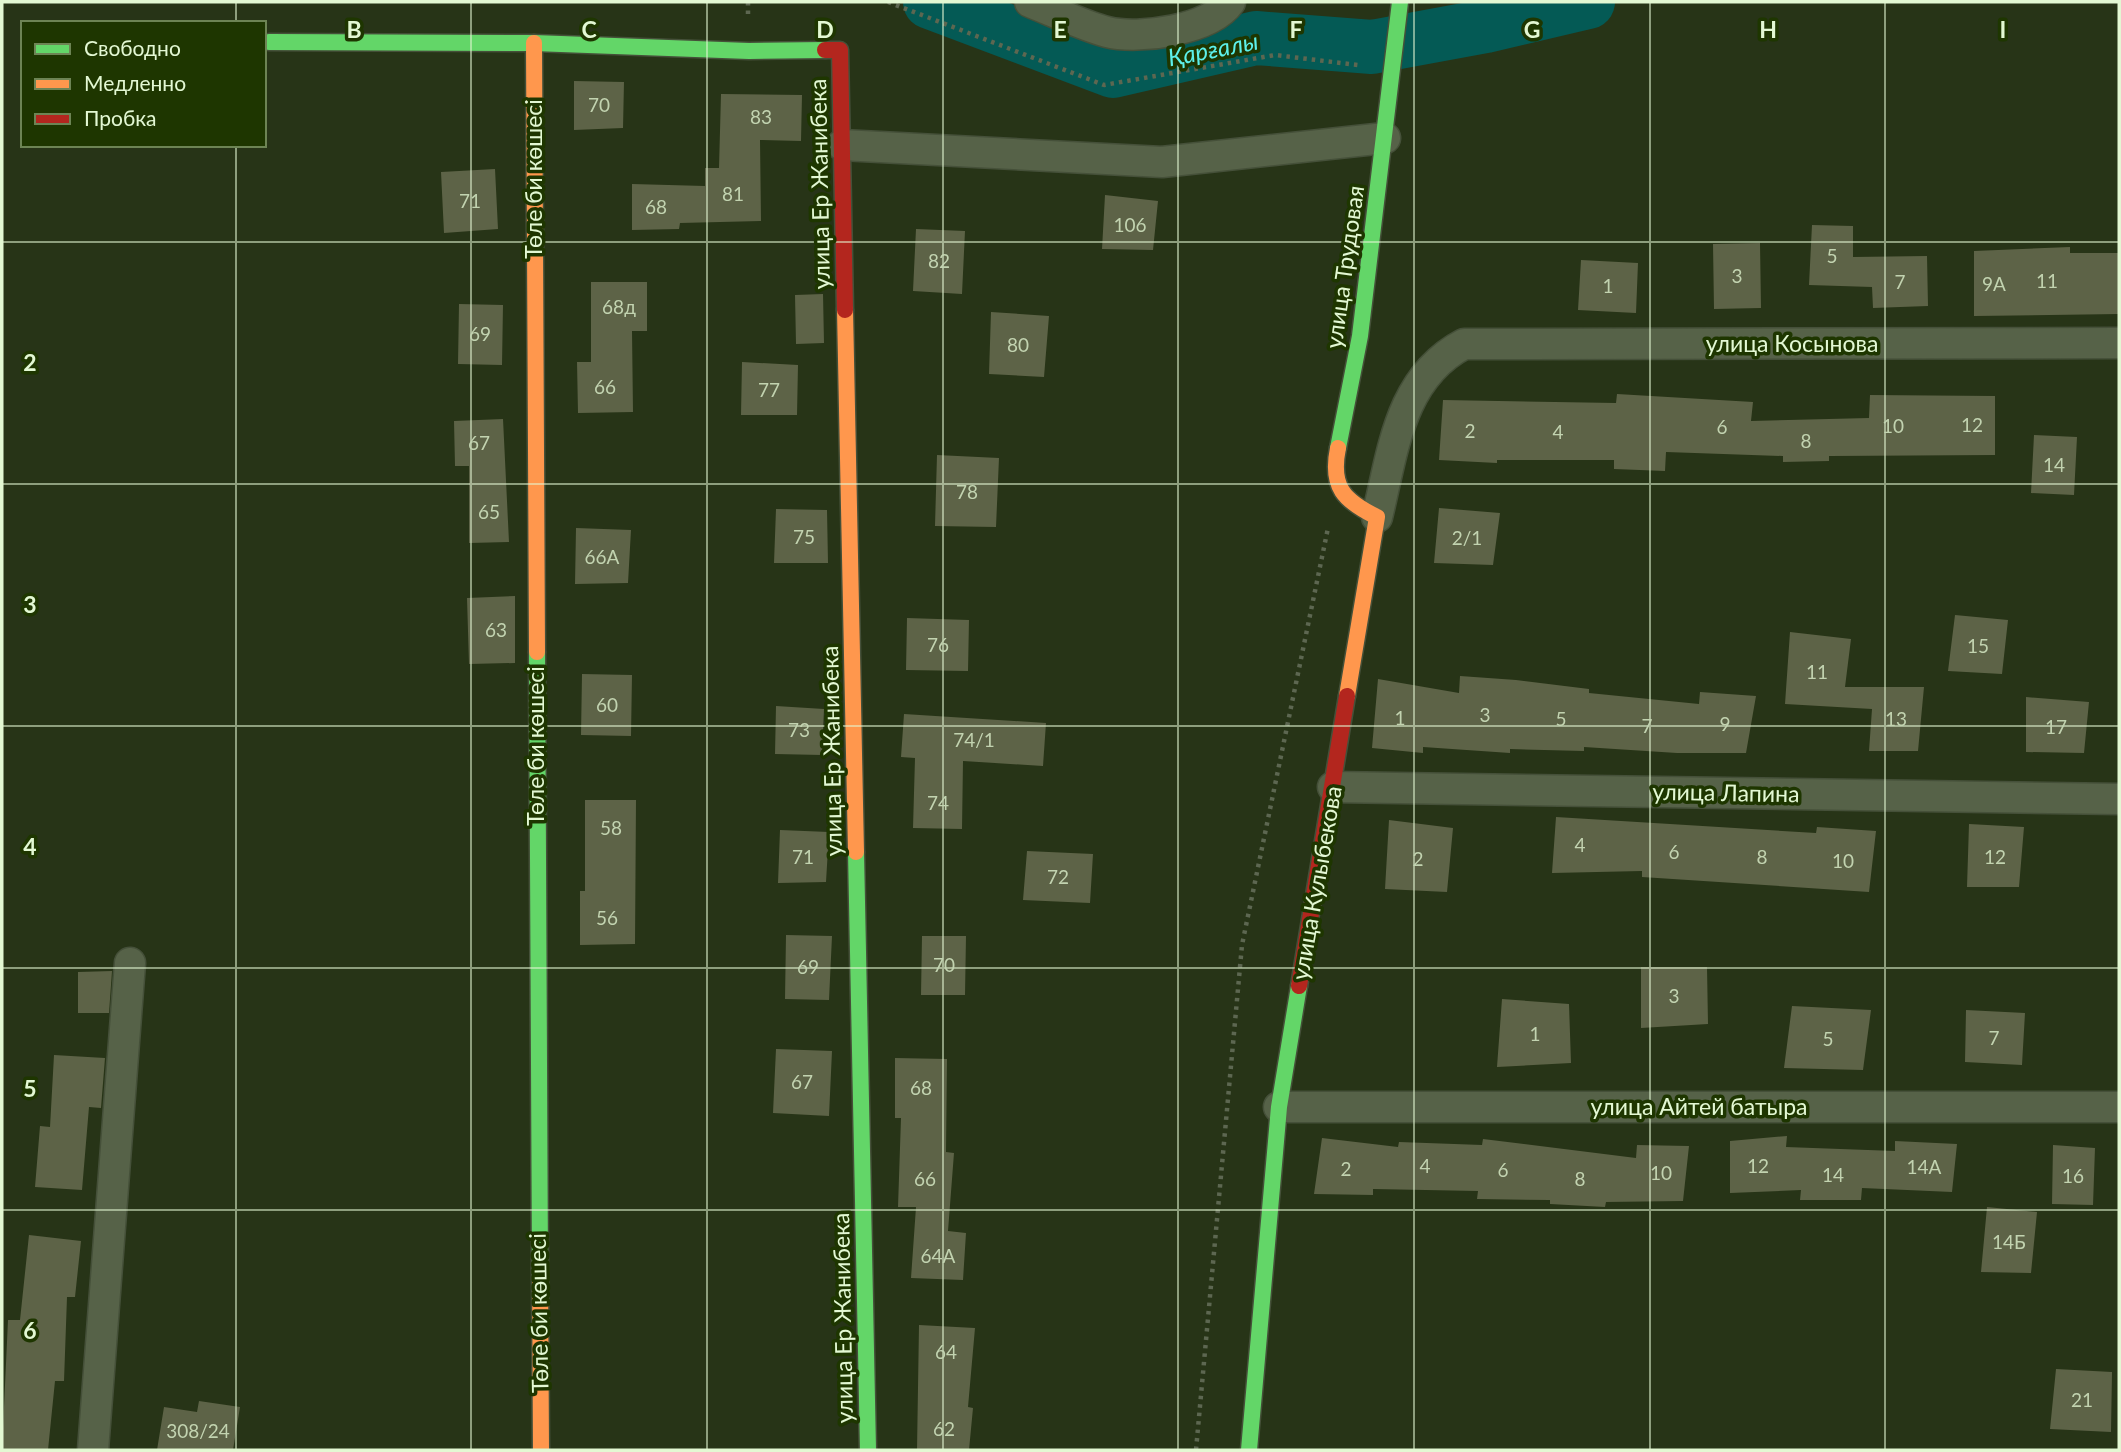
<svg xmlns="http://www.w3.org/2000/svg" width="2121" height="1452" font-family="Lato,sans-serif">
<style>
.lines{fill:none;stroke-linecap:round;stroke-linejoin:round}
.river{stroke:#045a55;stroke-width:54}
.building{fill:#5d6347}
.street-casing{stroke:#455039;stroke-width:33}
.fast-casing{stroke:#455039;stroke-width:19}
.slow-casing{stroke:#455039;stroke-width:19}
.jam-casing{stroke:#455039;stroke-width:19}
.path{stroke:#5d6751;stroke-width:4.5;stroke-dasharray:3.5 5;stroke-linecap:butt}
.street{stroke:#566248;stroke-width:30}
.fast{stroke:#63d668;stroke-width:16}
.slow{stroke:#ff974d;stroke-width:16}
.jam{stroke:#b3261e;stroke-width:16}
.grid{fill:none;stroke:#e3f8d3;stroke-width:2;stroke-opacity:0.55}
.labels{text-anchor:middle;stroke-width:7;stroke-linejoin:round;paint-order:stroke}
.number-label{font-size:19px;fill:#c2d3b0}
.street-label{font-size:23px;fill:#e3f8d3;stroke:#1e3600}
.water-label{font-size:24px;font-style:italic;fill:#5df0ea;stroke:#1e3600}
.grid-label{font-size:23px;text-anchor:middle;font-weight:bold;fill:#e3f8d3;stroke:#1e3600;stroke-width:7;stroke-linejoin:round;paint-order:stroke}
</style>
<rect width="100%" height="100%" fill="#273417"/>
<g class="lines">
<path class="river" d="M930,2L1113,71L1256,38L1372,47L1486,26L1588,2"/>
</g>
<path class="building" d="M574,81L624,82L623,128L574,130Z
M721,94L802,95L801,141L760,140L761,221L680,223L679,229L632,230V184L705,186V168H719Z
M495,169L498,229L444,233L441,172Z
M1105,195L1158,201L1153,250L1102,249Z
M1812,225L1853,226V257L1927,256L1928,306L1873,308L1872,287L1809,285Z
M916,229L965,231L962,294L913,291Z
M1760,243L1761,308L1714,309L1713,244Z
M2070,247V253H2119V314L1974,316V251Z
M1581,260L1638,263L1636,313L1578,310Z
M591,282H647V331H632L633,412L578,413L577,362H591Z
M823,294L824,343L796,344L795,295Z
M459,304L503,305L502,365L458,364Z
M991,312L1049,316L1044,377L989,374Z
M742,362L798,365L797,415H741Z
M1617,394L1753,402L1751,421L1869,418L1870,395L1995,396V455L1829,456V461L1783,462V456L1666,452L1665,471L1614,469V460H1497V463L1439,460L1443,400L1616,403Z
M503,419L509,542L469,543V466H455L454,421Z
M2034,435L2077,437L2074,495L2031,493Z
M937,455L999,458L996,527L935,526Z
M1439,508L1500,513L1493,565L1434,563Z
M776,509L827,510L828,563H774Z
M576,528L631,530L628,583L575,584Z
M515,596V663L469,664L467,598Z
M1955,615L2008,620L2002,674L1948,671Z
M907,618L969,620L968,671L906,670Z
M1790,632L1851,639L1845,687H1924L1918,751H1869L1872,709L1785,704Z
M582,674L632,675L631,736L581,735Z
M1460,676L1516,680L1589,689V693L1699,704L1700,692L1756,696L1746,753H1677L1584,747V751L1510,749V753L1423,747V753L1372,748L1378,679L1459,693Z
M2026,697L2089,702L2084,753L2026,752Z
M776,706L824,709L822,755L775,754Z
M904,714L1046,723L1043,766L963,761L962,829L913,828L915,758L901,757Z
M585,800H636L635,944L580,945V891H585Z
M1556,817L1816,833L1817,827L1876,831L1869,892L1642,877V871L1552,873Z
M1389,820L1453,828L1447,892L1385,889Z
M1969,824L2024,827L2019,887H1967Z
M780,830L829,832L826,882L778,883Z
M1027,851L1093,854L1090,903L1023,900Z
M786,935L832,936L829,1000L785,999Z
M922,936H966L965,995H921Z
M1641,967H1707L1708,1024L1641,1028Z
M112,971L109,1013H78V972Z
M1502,999L1569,1004L1571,1063L1497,1067Z
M1792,1006L1871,1010L1863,1070L1784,1068Z
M1966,1010L2025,1013L2022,1065L1965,1062Z
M776,1049L832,1051L829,1116L773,1113Z
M54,1055L105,1058L101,1108L89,1107L82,1190L35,1187L40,1126L50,1127Z
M895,1058L947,1059L946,1152L954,1153L948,1231L966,1233L963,1280L911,1278L916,1207H898L901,1118H895Z
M1787,1136L1786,1147L1895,1151V1141L1957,1144L1952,1192L1862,1188L1861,1200H1800L1801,1190L1730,1193V1141Z
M1322,1138L1398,1147L1399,1142L1482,1145L1483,1139L1636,1158L1637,1145L1689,1146L1683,1201L1606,1202L1605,1207L1550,1204V1200L1477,1199L1478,1191L1373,1189V1195L1314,1194Z
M2053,1145L2095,1148L2093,1205L2052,1204Z
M1987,1207L2037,1212L2031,1273L1981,1272Z
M29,1235L81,1241L75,1297H67L64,1381H55L48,1450H2L8,1320H20Z
M919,1325L975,1328L968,1407L973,1408L969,1450H917Z
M2056,1369L2112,1372L2111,1432L2050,1429Z
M199,1401L240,1407L233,1450H157L164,1407L197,1412Z"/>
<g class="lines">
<defs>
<path id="street" d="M1030,2C1055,12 1081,25 1107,32C1139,40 1210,30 1230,2
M842,145L1162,162L1385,138
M1377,517C1393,452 1399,378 1464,344L2119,343
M1333,787L2119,799
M1279,1107H2119
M93,1450L130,963"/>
<path id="fast" d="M269,42L534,43L749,51L825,50
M1338,448L1360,336L1400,2
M537,652L540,1268
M856,852L868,1450
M1249,1450L1279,1107L1299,986"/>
<path id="slow" d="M534,43L537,652
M845,310L856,852
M1338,448C1330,487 1344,501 1377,517L1347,696
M540,1268L541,1450"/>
<path id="jam" d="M825,50H840L845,310
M1299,986L1347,696"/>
</defs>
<use href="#street" class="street-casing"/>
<use href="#fast" class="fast-casing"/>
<use href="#slow" class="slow-casing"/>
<use href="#jam" class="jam-casing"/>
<path class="path" d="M748,2V18
M888,2L1104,85L1275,55L1358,65
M1196,1450L1242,945L1328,528"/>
<use href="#street" class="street"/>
<use href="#fast" class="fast"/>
<use href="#slow" class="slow"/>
<use href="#jam" class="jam"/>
</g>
<path class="grid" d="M236,2V23M471,2V1450M707,2V1450M943,2V1450M1178,2V1450M1414,2V1450M1650,2V1450M1885,2V1450M236,145V1450M2,242H2119M2,484H2119M2,726H2119M2,968H2119M2,1210H2119"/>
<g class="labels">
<g class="number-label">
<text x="599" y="112">70</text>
<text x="761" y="124">83</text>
<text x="733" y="201">81</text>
<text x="470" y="208">71</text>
<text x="656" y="214">68</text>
<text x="1130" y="232">106</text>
<text x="1832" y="263">5</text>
<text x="939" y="268">82</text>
<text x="1737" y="283">3</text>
<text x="2047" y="288">11</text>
<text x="1900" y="289">7</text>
<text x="1994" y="291">9А</text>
<text x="1608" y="293">1</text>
<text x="619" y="314">68д</text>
<text x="480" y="341">69</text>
<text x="1018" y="352">80</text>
<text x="605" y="394">66</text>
<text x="769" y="397">77</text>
<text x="1972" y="432">12</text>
<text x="1893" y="433">10</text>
<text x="1722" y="434">6</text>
<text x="1470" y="438">2</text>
<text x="1558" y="439">4</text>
<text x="1806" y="448">8</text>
<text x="479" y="450">67</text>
<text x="2054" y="472">14</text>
<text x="967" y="499">78</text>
<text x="489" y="519">65</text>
<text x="804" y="544">75</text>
<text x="1467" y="545">2/1</text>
<text x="602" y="564">66А</text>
<text x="496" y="637">63</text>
<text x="938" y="652">76</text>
<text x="1978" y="653">15</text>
<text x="1817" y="679">11</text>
<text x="607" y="712">60</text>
<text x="1485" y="722">3</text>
<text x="1400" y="725">1</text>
<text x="1561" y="726">5</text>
<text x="1896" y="726">13</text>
<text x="1725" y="731">9</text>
<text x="1647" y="733">7</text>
<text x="2056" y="734">17</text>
<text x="799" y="737">73</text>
<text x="974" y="747">74/1</text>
<text x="938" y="810">74</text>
<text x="611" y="835">58</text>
<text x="1580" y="852">4</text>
<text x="1674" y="859">6</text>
<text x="803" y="864">71</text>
<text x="1762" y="864">8</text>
<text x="1995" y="864">12</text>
<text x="1418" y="866">2</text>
<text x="1843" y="868">10</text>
<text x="1058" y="884">72</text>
<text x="607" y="925">56</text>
<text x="944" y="972">70</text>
<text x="808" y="974">69</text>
<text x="1674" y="1003">3</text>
<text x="1535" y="1041">1</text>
<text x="1994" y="1045">7</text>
<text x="1828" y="1046">5</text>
<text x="802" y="1089">67</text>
<text x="921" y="1095">68</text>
<text x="1425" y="1173">4</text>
<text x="1758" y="1173">12</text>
<text x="1924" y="1174">14А</text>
<text x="1346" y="1176">2</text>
<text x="1503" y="1177">6</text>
<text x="1661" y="1180">10</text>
<text x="1833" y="1182">14</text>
<text x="2073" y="1183">16</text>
<text x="925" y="1186">66</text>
<text x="1580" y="1186">8</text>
<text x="2009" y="1249">14Б</text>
<text x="938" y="1263">64А</text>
<text x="946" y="1359">64</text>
<text x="2082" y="1407">21</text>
<text x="944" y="1436">62</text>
<text x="198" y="1438">308/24</text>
</g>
<g class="street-label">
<text transform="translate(534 179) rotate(-90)" y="8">Төле би көшесі</text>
<text transform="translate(820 184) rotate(-91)" y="8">улица Ер Жанибека</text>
<text transform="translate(1345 267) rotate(-82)" y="8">улица Трудовая</text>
<text x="1792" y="352">улица Косынова</text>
<text transform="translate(536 746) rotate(-90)" y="8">Төле би көшесі</text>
<text transform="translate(832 751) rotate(-91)" y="8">улица Ер Жанибека</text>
<text transform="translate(1726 793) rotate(1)" y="8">улица Лапина</text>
<text transform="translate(1317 883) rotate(-80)" y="8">улица Кулыбекова</text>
<text x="1699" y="1115">улица Айтей батыра</text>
<text transform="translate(539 1313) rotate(-91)" y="8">Төле би көшесі</text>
<text transform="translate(843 1318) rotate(-91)" y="8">улица Ер Жанибека</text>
</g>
<g class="water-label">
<text transform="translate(1213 50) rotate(-11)" y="8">Қарғалы</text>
</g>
</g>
<g class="grid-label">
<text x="354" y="38">B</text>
<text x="589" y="38">C</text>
<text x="825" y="38">D</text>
<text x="1060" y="38">E</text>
<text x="1296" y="38">F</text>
<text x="1532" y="38">G</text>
<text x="1768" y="38">H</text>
<text x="2003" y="38">I</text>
<text x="30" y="371">2</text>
<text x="30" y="613">3</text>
<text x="30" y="855">4</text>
<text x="30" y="1097">5</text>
<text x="30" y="1339">6</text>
</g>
<rect width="2121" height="1452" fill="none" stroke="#e3f8d3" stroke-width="7"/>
<rect x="21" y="21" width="245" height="126" fill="#1e3600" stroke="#6d8454" stroke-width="2"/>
<rect x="35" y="44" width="35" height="10" fill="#63d668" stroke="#6d8454" stroke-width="2"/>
<text x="84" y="56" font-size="21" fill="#e3f8d3">Свободно</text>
<rect x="35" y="79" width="35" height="10" fill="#ff974d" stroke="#6d8454" stroke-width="2"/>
<text x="84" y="91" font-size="21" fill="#e3f8d3">Медленно</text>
<rect x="35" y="114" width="35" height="10" fill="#b3261e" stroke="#6d8454" stroke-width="2"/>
<text x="84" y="126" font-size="21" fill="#e3f8d3">Пробка</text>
</svg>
